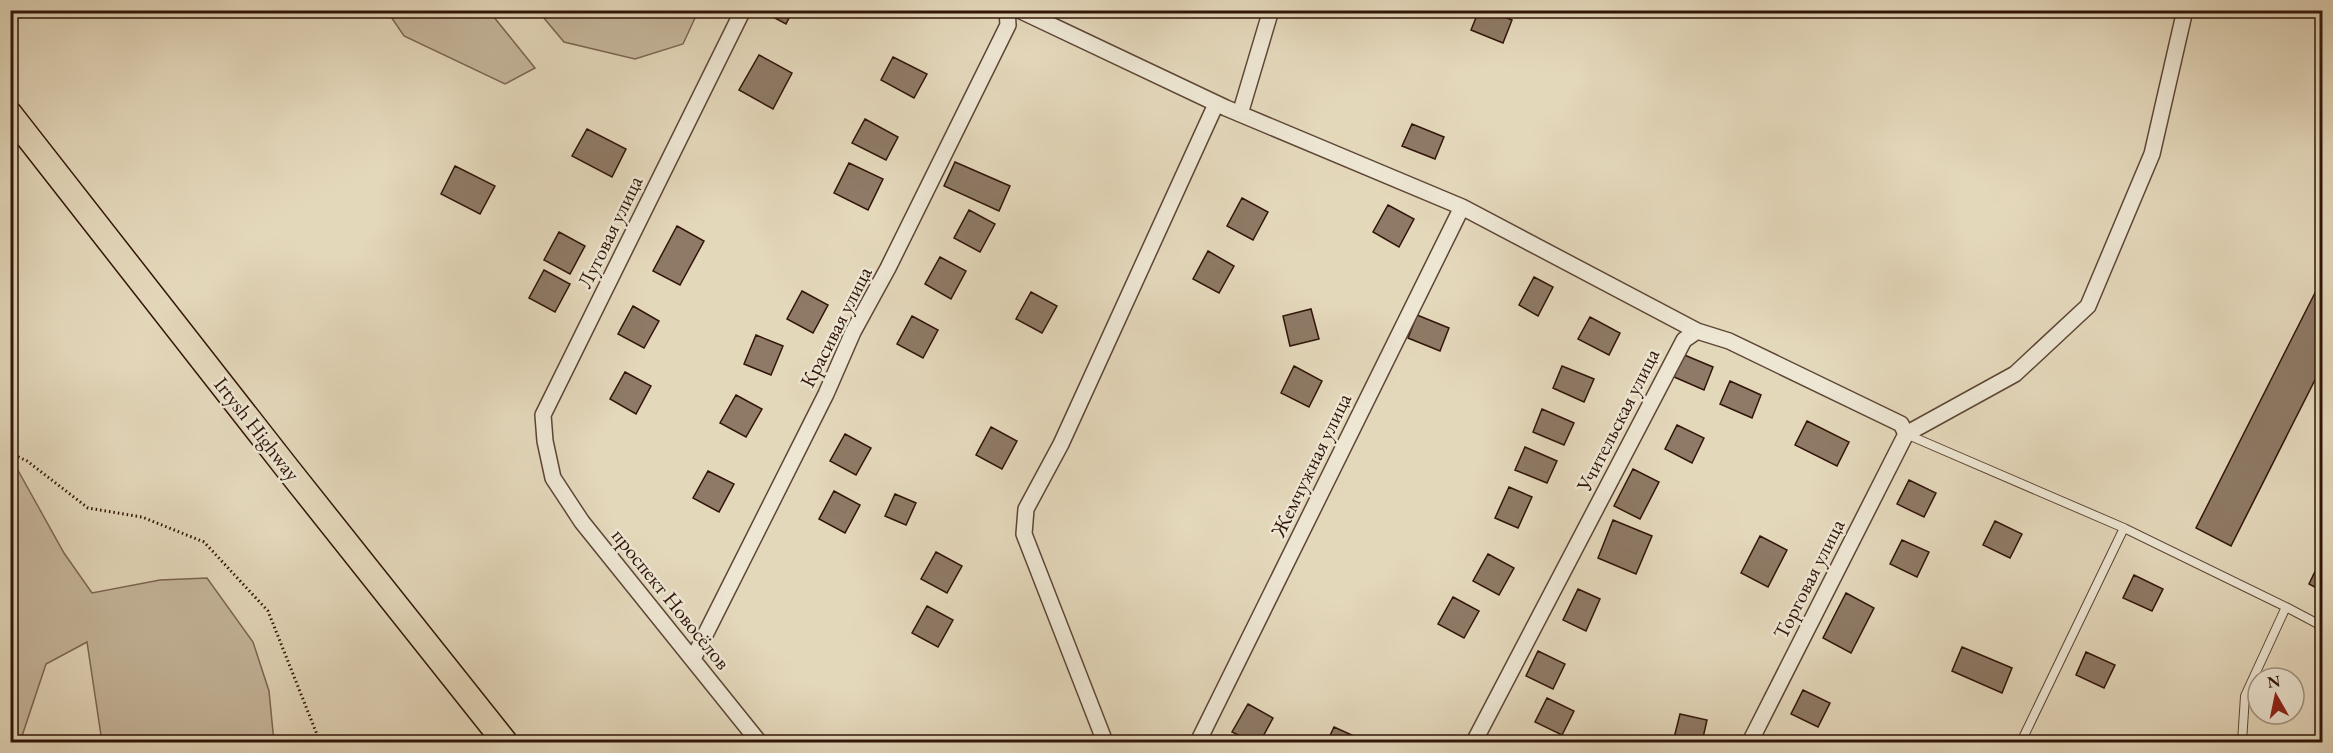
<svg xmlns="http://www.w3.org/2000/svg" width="2333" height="753" font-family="'EB Garamond',serif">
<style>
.green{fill:#c6b79d;stroke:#7c6653;stroke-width:1.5}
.building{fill:#8e7a66;stroke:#311509;stroke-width:1.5}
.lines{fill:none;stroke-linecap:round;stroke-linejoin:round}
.service-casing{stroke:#5e4636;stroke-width:10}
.minor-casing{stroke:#5e4636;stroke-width:18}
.trunk-casing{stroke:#311509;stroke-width:27}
.path{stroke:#311509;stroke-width:3;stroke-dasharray:1.5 3;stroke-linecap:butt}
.service{stroke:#ede6d3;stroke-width:8}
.minor{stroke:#ede6d3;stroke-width:15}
.trunk{stroke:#e4d8bb;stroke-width:24}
.labels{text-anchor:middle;stroke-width:5;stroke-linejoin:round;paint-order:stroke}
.street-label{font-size:21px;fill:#311509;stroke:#ede6d3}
</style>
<rect width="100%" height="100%" fill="#e4d8bb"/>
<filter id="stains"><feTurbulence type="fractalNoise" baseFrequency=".00333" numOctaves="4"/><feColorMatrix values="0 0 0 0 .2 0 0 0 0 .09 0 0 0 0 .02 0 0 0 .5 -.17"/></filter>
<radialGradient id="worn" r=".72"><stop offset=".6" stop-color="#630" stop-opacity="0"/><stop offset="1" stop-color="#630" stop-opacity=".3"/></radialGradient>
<path class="green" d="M387,11H489L535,68L505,84L404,36Z
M538,11H693L695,18L683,44L635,59L564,42Z
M10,456L64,553L92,593L160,580L207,578L253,642L269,691L274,742H102L87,642L46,664L20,742H11Z"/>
<path class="building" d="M760,10H793L786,24Z
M1479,10H1488L1512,20L1503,43L1471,30Z
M759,55L792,73L773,109L739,90Z
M893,57L927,74L914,98L881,80Z
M865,119L898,137L886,160L852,143Z
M1412,124L1444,137L1435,159L1402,146Z
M587,129L626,149L612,177L572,156Z
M955,162L1010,186L999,211L944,186Z
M849,163L883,179L868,210L834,193Z
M455,166L495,186L480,214L441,194Z
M1242,198L1268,212L1253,240L1227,226Z
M1388,205L1414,219L1399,247L1373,232Z
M969,210L995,224L980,252L954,238Z
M677,226L704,241L680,285L653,271Z
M559,232L585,246L570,274L544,260Z
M1208,251L1234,266L1219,293L1193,279Z
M940,257L966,271L951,299L925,284Z
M544,270L570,284L555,312L529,298Z
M1534,277L1553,287L1538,316L1519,305Z
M2322,279V366L2231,546L2196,528Z
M802,291L828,305L813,333L787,319Z
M1031,292L1057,306L1042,333L1016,319Z
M633,306L659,321L644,348L618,334Z
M1311,309L1319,339L1290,346L1283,316Z
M1417,315L1449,328L1440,351L1408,338Z
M912,316L938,330L923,358L897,344Z
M1590,317L1620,333L1609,355L1578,339Z
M756,335L783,346L771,375L744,364Z
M1682,354L1713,367L1704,390L1672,376Z
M1294,366L1322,381L1309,407L1281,393Z
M1562,366L1594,379L1584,402L1553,388Z
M625,372L651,386L636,414L610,399Z
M1730,381L1761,395L1752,418L1720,404Z
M736,395L762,409L746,437L720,423Z
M1542,409L1574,423L1564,445L1533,432Z
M1807,421L1849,442L1837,466L1795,445Z
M1677,425L1704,438L1692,463L1665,449Z
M991,427L1017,441L1002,469L976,455Z
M845,434L871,448L856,475L830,461Z
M1525,447L1557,461L1547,483L1515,470Z
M1633,469L1659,482L1640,519L1614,506Z
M708,471L734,484L719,512L693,498Z
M1909,480L1936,493L1924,517L1897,504Z
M1509,487L1532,497L1518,528L1495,518Z
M834,491L860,505L845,533L819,519Z
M895,494L916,503L906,525L885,516Z
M1613,520L1652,536L1636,574L1598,558Z
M1995,521L2022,534L2010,558L1983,545Z
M1760,536L1787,550L1768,587L1741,573Z
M1902,540L1929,552L1917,577L1890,564Z
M936,552L962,566L947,593L921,579Z
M1488,554L1514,568L1499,595L1473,581Z
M2322,557V591L2309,584Z
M2134,575L2163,589L2152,611L2123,598Z
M1578,589L1600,599L1586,631L1563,620Z
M1846,593L1874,608L1851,653L1823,638Z
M1453,597L1479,611L1464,638L1438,624Z
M927,606L953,620L938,647L912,633Z
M1962,647L2012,668L2002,693L1952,671Z
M1538,651L1565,664L1553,689L1526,676Z
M2086,652L2115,665L2104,688L2076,675Z
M1803,690L1830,703L1818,727L1791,714Z
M1547,698L1574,711L1562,735L1535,722Z
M1248,704L1273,718L1260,742H1252L1232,732Z
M1680,714L1707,720L1702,742H1673Z
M1334,727L1365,741V742H1327Z"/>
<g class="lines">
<defs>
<path id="service" d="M1906,434L2124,528L2021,742
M2124,528L2286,607L2245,696L2242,742
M2286,607L2322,626"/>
<path id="minor" d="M743,10L543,415L545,441L553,478L582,522L759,742
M1019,10L1226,108L1462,207L1697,331
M1240,114L1271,10
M1906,434L2015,374L2088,306L2152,154L2185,10
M693,659L826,394L853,332L888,268L1008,25L1007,10
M1105,742L1024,534L1026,509L1061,444L1216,104
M1198,742L1462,207
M1474,742L1684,340L1697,331L1729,341L1901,424L1906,434
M1750,742L1906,434"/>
<path id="trunk" d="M10,114L287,468L505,742"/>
</defs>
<use href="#service" class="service-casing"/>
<use href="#minor" class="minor-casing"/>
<use href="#trunk" class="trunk-casing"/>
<path class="path" d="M10,453L27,461L88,508L142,517L204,542L268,611L320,742"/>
<use href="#service" class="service"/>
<use href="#minor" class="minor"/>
<use href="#trunk" class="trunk"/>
</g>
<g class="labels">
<g class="street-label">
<text transform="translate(610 232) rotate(-64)" y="7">Луговая улица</text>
<text transform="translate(836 327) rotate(-63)" y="7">Красивая улица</text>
<text transform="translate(1618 420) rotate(-63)" y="7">Учительская улица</text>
<text transform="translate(257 429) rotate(52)" y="7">Irtysh Highway</text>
<text transform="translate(1311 465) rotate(-64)" y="7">Жемчужная улица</text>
<text transform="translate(1809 579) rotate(-63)" y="7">Торговая улица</text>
<text transform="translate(671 599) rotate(51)" y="7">проспект Новосёлов</text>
</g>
</g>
<rect width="2333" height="753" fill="none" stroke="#e4d8bb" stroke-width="36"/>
<rect x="12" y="12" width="2309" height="729" fill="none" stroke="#311509" stroke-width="3"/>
<rect x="18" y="18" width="2297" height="717" fill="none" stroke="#311509" stroke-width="1.5"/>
<g transform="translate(2276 696) rotate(351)"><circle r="28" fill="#ede6d3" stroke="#a29282" stroke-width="1.5"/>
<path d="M0-4.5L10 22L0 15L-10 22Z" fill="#8f2418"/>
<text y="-9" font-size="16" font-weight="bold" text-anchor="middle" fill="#311509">N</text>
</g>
<rect width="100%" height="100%" filter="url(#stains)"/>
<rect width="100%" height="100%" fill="url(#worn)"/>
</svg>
